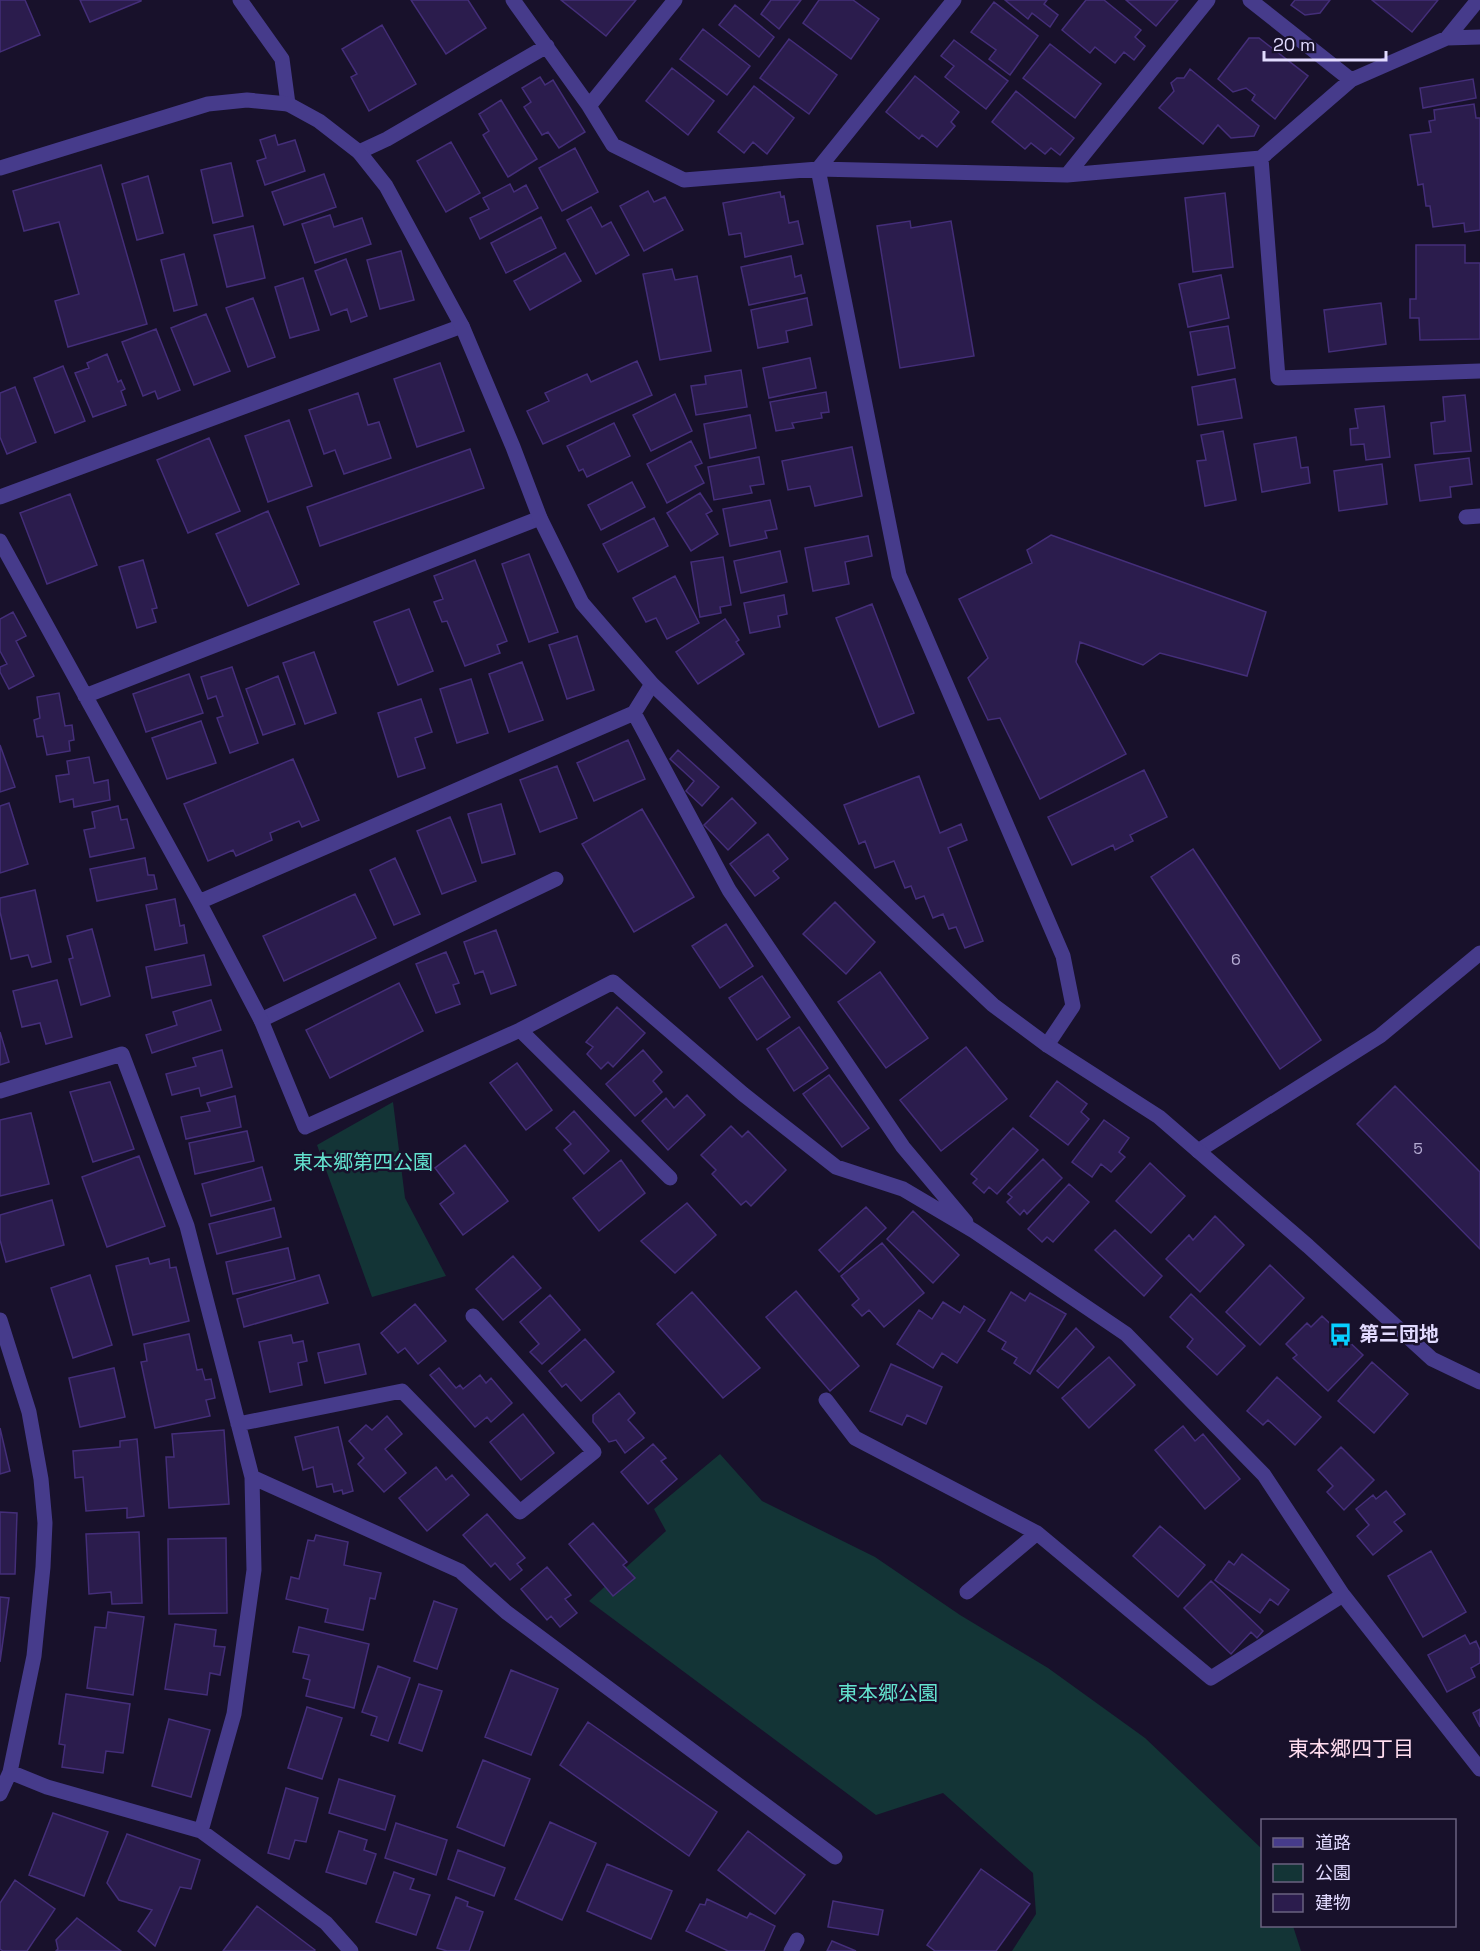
<svg xmlns="http://www.w3.org/2000/svg" width="1480" height="1951" font-family="'Space Grotesk','Noto Sans JP',sans-serif">
<style>
.green{fill:#133436}
.building{fill:#2b1c4d;stroke:#442e79;stroke-width:1.5}
.lines{fill:none;stroke-linecap:round;stroke-linejoin:round}
.service{stroke:#463b8b;stroke-width:15}
.minor{stroke:#463b8b;stroke-width:15}
.tertiary{stroke:#463b8b;stroke-width:15}
.labels{text-anchor:middle;stroke-width:5;stroke-linejoin:round;paint-order:stroke}
.number-label{font-size:16px;fill:#b4abd2}
.park-label{font-size:20px;fill:#63e3cf;stroke:#18112b}
.poi-label{font-size:20px;font-weight:bold;fill:#e2dbff;stroke:#18112b;text-anchor:start}
.neighbourhood-label{font-size:21px;fill:#ffddef;stroke:#18112b}
</style>
<rect width="100%" height="100%" fill="#18112b"/>
<path class="green" d="M393,1102L405,1198L446,1276L372,1297L317,1145Z
M720,1454L762,1501L875,1557L960,1615L1048,1668L1145,1738L1261,1848L1262,1852V1926H1293L1301,1951H1012L1036,1914L1033,1873L943,1793L876,1815L589,1601L666,1531L654,1509Z"/>
<path class="building" d="M0,0H25L40,35L0,52Z
M80,0H141V1L90,22Z
M411,0H468L486,28L446,54Z
M561,0H636L606,36Z
M771,0H801L779,29L761,14Z
M819,0H853L879,19L851,59L803,23Z
M1005,0H1047L1044,4L1058,15L1050,27L1032,13L1028,19Z
M1086,0H1104L1141,30L1135,37L1145,46L1134,60L1124,52L1115,63L1095,47L1090,53L1062,30Z
M1126,0H1178L1156,26Z
M1295,0H1330L1320,13L1305,15L1291,5Z
M1372,0H1438L1412,32Z
M994,2L1038,36L1010,75L989,59L996,50L971,32Z
M735,5L774,37L759,57L719,25Z
M382,25L416,84L369,111L351,77L357,74L342,49Z
M703,29L750,66L727,95L680,59Z
M1249,38H1259L1308,76L1275,119L1252,100L1255,95L1246,88L1233,92L1218,79Z
M789,39L837,75L809,114L760,78Z
M954,40L1008,81L986,109L945,77L954,66L941,56Z
M1050,44L1101,84L1075,118L1023,78Z
M672,68L714,101L688,135L646,101Z
M1190,69L1259,126L1254,136L1231,138L1218,125L1203,144L1159,108L1174,91L1171,83L1177,78H1184Z
M915,76L959,112L951,122L955,126L937,147L922,135L919,139L886,112Z
M540,77L545,85L553,80L585,132L559,148L548,132L542,135L524,107L531,102L522,88Z
M1473,79L1476,98L1423,108L1420,88Z
M754,86L794,118L767,154L753,142L744,153L718,132Z
M1016,91L1074,138L1060,155L1051,148L1045,154L1031,143L1025,149L992,122Z
M501,100L537,159L508,177L483,135L489,131L479,114Z
M1474,104L1476,118H1480V230L1465,232L1464,223L1433,227L1430,206H1426L1423,184L1418,185L1410,135L1431,132L1429,121L1435,120L1434,110Z
M275,135L278,145L295,140L305,171L265,185L257,161L266,158L260,140Z
M451,142L480,193L446,212L417,161Z
M575,148L598,192L562,211L539,168Z
M231,163L243,216L213,223L201,170Z
M101,165L147,324L68,347L55,301L79,294L59,222L24,231L13,191Z
M324,174L336,207L284,225L272,192Z
M148,176L163,233L137,240L122,184Z
M510,184L514,192L526,185L538,208L480,239L470,218L489,209L483,198Z
M648,191L654,202L665,197L683,230L644,251L620,206Z
M780,192L781,197L784,196L789,223L798,221L803,244L745,257L741,233L729,235L723,203Z
M1225,193L1233,267L1193,272L1185,198Z
M591,207L602,227L611,222L629,255L596,274L567,220Z
M330,215L334,227L362,218L371,244L315,263L302,224Z
M541,217L556,248L506,273L491,243Z
M910,221L911,228L951,221L974,356L900,368L877,226Z
M253,226L265,278L227,287L214,235Z
M1416,245H1465V263H1480V339L1420,340L1419,318H1410V299H1416Z
M401,251L414,300L380,309L367,260Z
M565,253L581,281L530,310L514,281Z
M184,254L197,305L174,311L161,260Z
M791,256L795,277L801,275L805,293L749,305L741,267Z
M346,259L367,316L351,322L347,309L331,315L315,271Z
M672,269L675,280L697,276L711,351L660,360L643,274Z
M1221,275L1229,318L1188,327L1179,284Z
M303,278L319,330L290,338L275,287Z
M253,298L275,357L248,367L226,308Z
M807,298L812,325L786,331L788,342L758,348L751,310Z
M1381,303L1386,344L1329,352L1324,310Z
M206,314L230,371L194,385L171,328Z
M1228,326L1235,368L1198,375L1190,332Z
M156,329L180,390L158,399L155,391L143,396L122,342Z
M107,354L118,382L121,380L125,389L121,391L126,405L93,417L75,373L89,368L87,363Z
M810,358L816,388L769,398L763,368Z
M637,361L652,395L543,444L527,411L549,401L545,393L587,374L591,382Z
M440,363L464,431L417,447L394,379Z
M63,366L85,421L55,433L34,378Z
M741,370L747,407L696,415L691,386L706,384L705,376Z
M1235,379L1242,418L1198,425L1192,387Z
M15,387L36,442L7,454L0,437V393Z
M826,392L829,412L821,413L822,418L792,423L794,428L776,431L770,402Z
M358,393L368,425L379,422L391,458L344,474L335,450L324,454L309,410Z
M675,394L692,431L651,451L633,415Z
M1465,395L1471,451L1434,454L1431,423L1445,421L1443,397Z
M1384,406L1390,457L1366,460L1364,444L1351,445L1350,429L1358,428L1355,409Z
M750,415L756,448L710,458L704,424Z
M289,420L312,486L268,502L245,436Z
M614,423L630,456L587,477L583,469L579,471L567,446Z
M1223,431L1236,500L1205,506L1197,461L1206,460L1201,435Z
M1296,437L1301,468L1308,467L1310,483L1262,492L1254,444Z
M209,438L240,511L188,533L157,460Z
M691,441L702,463L695,466L704,483L667,503L647,464Z
M852,447L862,496L815,506L810,486L788,490L782,461Z
M470,449L484,488L320,546L307,507Z
M759,457L764,484L750,486L752,493L714,500L708,467Z
M1469,458L1472,484L1450,487L1451,497L1420,501L1415,465Z
M1382,464L1387,504L1339,511L1334,471Z
M632,482L645,507L601,530L588,505Z
M700,493L712,511L706,514L718,534L691,551L667,513Z
M70,494L97,565L47,584L20,513Z
M770,500L777,529L765,531L767,538L730,546L723,509Z
M268,511L299,584L248,606L216,534Z
M654,518L668,546L618,572L603,544Z
M1051,535L1266,612L1247,676L1160,653L1143,665L1080,642L1076,662L1126,754L1040,799L1000,718L988,720L968,678L988,658L959,599L1032,563L1027,550Z
M868,536L872,556L845,562L849,584L813,591L805,548Z
M780,551L787,582L741,593L734,561Z
M529,554L558,632L529,642L502,564Z
M723,557L731,605L720,607L721,613L700,617L691,562Z
M143,560L157,608L152,609L156,622L137,628L119,567Z
M475,560L507,641L497,645L500,653L465,666L447,621L442,622L434,602L443,599L434,576Z
M675,576L699,623L667,639L656,618L646,622L633,598Z
M784,595L787,614L778,616L780,627L750,633L744,603Z
M872,604L914,713L879,727L836,618Z
M409,609L433,671L398,685L374,622Z
M13,612L26,636L16,641L34,676L9,689L0,672V667L7,664L0,651V619Z
M725,619L739,640L736,642L744,654L698,684L676,652Z
M577,636L594,690L567,699L549,645Z
M314,652L336,713L305,724L283,663Z
M522,662L543,720L509,732L489,674Z
M232,667L258,743L230,753L217,718L223,716L216,696L208,699L201,677Z
M189,674L203,713L146,732L133,694Z
M278,676L295,724L263,735L246,689Z
M471,679L488,733L457,743L440,689Z
M59,693L65,726L72,725L74,740L69,741L70,751L47,755L43,736L37,737L34,720L40,718L37,697Z
M421,699L432,732L415,738L425,768L398,777L378,713Z
M201,721L216,763L167,779L152,738Z
M628,740L645,779L594,801L577,763Z
M0,745L15,787L0,792Z
M678,750L719,787L702,806L686,791L694,781L670,759Z
M89,757L94,783L108,780L110,800L74,807L73,799L60,802L56,776L69,774L67,761Z
M293,759L319,820L302,827L299,821L270,833L272,840L236,856L233,850L208,861L184,804Z
M557,766L577,818L540,832L520,780Z
M1144,770L1167,817L1130,835L1133,841L1115,850L1113,845L1072,865L1048,817Z
M919,776L940,833L961,824L967,840L948,848L983,941L965,948L956,927L949,929L943,914L933,918L924,896L916,899L911,886L905,888L894,861L875,868L865,841L859,844L844,805Z
M732,798L756,823L728,850L704,825Z
M9,803L28,864L0,873V806Z
M501,804L515,854L482,863L468,814Z
M118,806L121,820L127,819L134,848L90,857L84,830L95,828L92,812Z
M642,809L694,897L634,932L582,844Z
M450,817L476,881L442,894L417,831Z
M768,834L788,859L773,871L779,878L755,896L730,864Z
M1193,849L1321,1040L1280,1069L1151,877Z
M145,858L148,875H154L157,889L97,901L90,869Z
M395,858L420,914L394,925L370,870Z
M35,890L51,962L32,967L28,955L11,959L0,912V898Z
M355,894L376,938L284,981L263,936Z
M175,899L180,926L184,925L187,943L155,950L146,905Z
M835,902L875,942L846,974L803,934Z
M726,924L753,966L720,988L692,946Z
M92,929L110,996L81,1005L69,959L73,958L67,936Z
M496,930L516,985L491,994L483,971L475,974L464,942Z
M446,952L459,983L453,985L460,1004L436,1013L416,964Z
M204,955L211,985L152,998L146,967Z
M880,972L928,1038L886,1068L838,1002Z
M762,976L790,1017L757,1040L729,998Z
M57,980L72,1037L46,1044L40,1023L22,1027L13,991Z
M399,983L423,1031L330,1078L306,1030Z
M211,1000L221,1030L152,1053L146,1035L177,1025L173,1012Z
M617,1007L645,1033L613,1067L608,1062L601,1069L587,1054L593,1047L586,1042Z
M799,1027L828,1068L794,1091L767,1049Z
M0,1032L9,1062L0,1065Z
M966,1047L1007,1099L941,1151L900,1100Z
M222,1050L232,1087L201,1096L199,1088L172,1095L166,1074L196,1066L193,1058Z
M643,1050L662,1072L653,1081L662,1092L635,1116L606,1084Z
M517,1063L552,1110L526,1130L490,1083Z
M829,1075L869,1128L842,1147L803,1094Z
M1057,1081L1087,1104L1081,1112L1089,1119L1068,1145L1030,1116Z
M110,1082L134,1149L93,1162L70,1092Z
M1395,1086L1480,1172V1249L1357,1124Z
M687,1095L705,1115L668,1150L642,1121L666,1098L674,1108Z
M235,1096L241,1127L186,1139L181,1117L210,1111L207,1103Z
M574,1111L609,1151L584,1174L564,1150L571,1144L556,1128Z
M31,1113L49,1184L0,1196V1120Z
M1104,1120L1129,1138L1119,1152L1125,1157L1111,1172L1101,1164L1092,1177L1072,1162Z
M731,1126L742,1137L748,1131L786,1170L751,1206L746,1201L741,1205L712,1174L716,1170L701,1155Z
M1013,1128L1038,1150L997,1194L989,1187L984,1193L973,1183L977,1179L971,1174Z
M247,1131L254,1161L195,1174L189,1143Z
M465,1145L508,1201L463,1235L440,1204L454,1193L435,1168Z
M139,1156L165,1226L107,1247L82,1177Z
M1043,1159L1062,1178L1027,1214L1024,1210L1020,1215L1007,1202L1012,1197L1008,1194Z
M621,1160L645,1193L599,1231L573,1198Z
M1150,1163L1185,1196L1151,1233L1116,1201Z
M262,1167L271,1200L211,1216L202,1184Z
M1069,1184L1089,1202L1053,1242L1047,1237L1042,1242L1028,1229Z
M52,1200L64,1245L6,1262L0,1240V1215Z
M687,1203L716,1235L675,1273L641,1241Z
M866,1207L886,1228L839,1272L819,1250Z
M274,1208L281,1237L217,1254L209,1224Z
M913,1211L959,1255L933,1283L887,1239Z
M1215,1216L1244,1245L1200,1292L1166,1259L1189,1235L1193,1240Z
M1115,1230L1162,1276L1144,1296L1095,1250Z
M882,1243L924,1293L884,1327L869,1310L862,1316L852,1305L859,1299L841,1276Z
M288,1248L295,1279L233,1294L226,1262Z
M513,1256L541,1288L503,1320L476,1289Z
M148,1258L150,1264L169,1259L170,1268L176,1267L189,1321L133,1335L116,1266Z
M1270,1265L1304,1298L1260,1345L1226,1312Z
M90,1275L112,1345L73,1358L51,1288Z
M319,1275L328,1303L244,1327L237,1299Z
M796,1291L859,1366L830,1391L766,1317Z
M692,1292L760,1368L723,1398L657,1324Z
M1011,1292L1025,1301L1030,1293L1066,1314L1030,1374L1014,1363L1017,1358L1002,1349L1006,1342L988,1331Z
M1191,1294L1245,1346L1217,1375L1187,1347L1193,1339L1170,1317Z
M550,1295L580,1330L542,1364L530,1352L539,1344L520,1322Z
M943,1302L960,1313L964,1306L985,1320L957,1363L942,1353L933,1368L897,1344L919,1310L932,1319Z
M415,1304L446,1341L418,1364L405,1348L398,1353L381,1333Z
M1322,1316L1363,1355L1328,1391L1293,1358L1297,1355L1286,1344L1307,1323L1311,1327Z
M1076,1328L1094,1347L1058,1388L1037,1371Z
M189,1334L197,1370L202,1369L205,1380L211,1379L215,1398L206,1400L210,1416L155,1428L141,1362L147,1361L144,1344Z
M291,1335L293,1343L303,1341L307,1361L298,1363L302,1385L270,1392L259,1342Z
M585,1339L614,1372L581,1401L566,1384L562,1387L549,1371Z
M359,1344L366,1374L325,1383L318,1353Z
M1109,1357L1135,1385L1089,1428L1062,1398Z
M1372,1362L1408,1394L1374,1433L1338,1401Z
M891,1364L942,1387L926,1424L907,1415L902,1425L870,1411Z
M114,1368L125,1417L80,1427L69,1378Z
M439,1368L456,1388L460,1385L463,1389L480,1375L486,1383L491,1378L512,1403L491,1422L487,1417L475,1427L430,1375Z
M1277,1377L1321,1417L1295,1445L1268,1420L1263,1425L1247,1411Z
M619,1393L635,1413L628,1420L644,1438L625,1453L616,1440L609,1442L593,1422V1415Z
M523,1414L554,1453L521,1480L490,1442Z
M387,1416L402,1434L385,1449L406,1473L384,1492L358,1464L364,1458L349,1441L366,1425L372,1430Z
M1183,1426L1195,1441L1203,1434L1240,1479L1205,1509L1155,1450Z
M338,1427L353,1491L343,1494L342,1490L334,1492L332,1484L317,1487L313,1467L303,1470L295,1437Z
M0,1428L10,1471L0,1474Z
M224,1430L229,1504L169,1508L166,1457H174L172,1434Z
M137,1439L144,1516L127,1518V1508L86,1511L83,1477L75,1478L73,1451L120,1447V1441Z
M653,1444L666,1458L661,1461L677,1479L648,1504L621,1472Z
M1341,1447L1374,1480L1344,1510L1327,1492L1333,1486L1318,1470Z
M436,1467L446,1480L452,1475L469,1495L427,1531L399,1498Z
M1386,1491L1405,1514L1394,1522L1402,1531L1373,1555L1357,1536L1369,1525L1356,1509L1373,1495L1376,1499Z
M0,1512L17,1513L15,1574H0Z
M487,1514L525,1558L517,1564L522,1570L510,1580L495,1563L491,1567L463,1535Z
M593,1523L627,1562L623,1565L635,1578L613,1596L569,1544Z
M1160,1526L1205,1565L1178,1597L1133,1556Z
M139,1532L142,1603L112,1604L111,1592L89,1594L86,1534Z
M316,1535L348,1542L344,1565L381,1573L375,1599L370,1598L363,1630L325,1622L328,1609L286,1599L291,1577L299,1579L308,1540L314,1541Z
M226,1538L227,1613L169,1614L168,1539Z
M1431,1551L1466,1612L1423,1637L1388,1576Z
M1242,1554L1289,1590L1278,1605L1270,1599L1260,1613L1215,1580L1229,1561L1234,1565Z
M547,1567L571,1595L565,1599L577,1613L560,1627L551,1616L547,1620L521,1589Z
M1211,1581L1263,1631L1257,1638L1251,1632L1231,1654L1184,1608Z
M0,1597L9,1598L0,1662Z
M434,1601L457,1609L437,1669L414,1661Z
M108,1612L144,1617L133,1695L87,1688L95,1627L106,1628Z
M175,1624L216,1630L214,1646L225,1647L220,1675L210,1673L207,1695L165,1689Z
M299,1627L369,1644L354,1708L306,1696L310,1680L303,1678L309,1655L293,1652Z
M1465,1635L1470,1644L1476,1641L1480,1650V1663L1471,1668L1475,1677L1447,1692L1428,1655Z
M378,1666L410,1678L388,1741L371,1735L377,1717L362,1712Z
M511,1670L558,1689L531,1755L485,1737Z
M419,1684L442,1691L422,1751L399,1743Z
M66,1694L130,1704L123,1753L106,1751L103,1773L62,1767L65,1745L59,1744Z
M307,1707L342,1718L322,1779L288,1768Z
M1480,1709V1727L1473,1713Z
M169,1719L210,1730L191,1797L152,1786Z
M588,1722L717,1812L689,1856L560,1765Z
M483,1760L530,1779L504,1846L457,1827Z
M339,1779L395,1796L385,1830L329,1813Z
M286,1788L318,1798L306,1842L295,1840L289,1859L268,1853Z
M53,1813L108,1832L84,1896L29,1875Z
M550,1822L596,1843L562,1920L515,1899Z
M396,1823L447,1840L436,1875L385,1858Z
M339,1831L367,1840L364,1850L376,1854L366,1884L326,1872Z
M748,1831L805,1875L775,1914L718,1870Z
M127,1834L200,1860L191,1889L180,1887L155,1946L138,1931L152,1910L119,1900L107,1883Z
M458,1850L505,1868L494,1896L448,1879Z
M607,1864L672,1891L651,1939L587,1911Z
M981,1869L1030,1904L996,1951H935L927,1945Z
M394,1872L414,1879L410,1889L430,1895L416,1935L376,1922Z
M15,1880L55,1909L27,1951H3L0,1949V1903Z
M456,1897L468,1902L467,1906L483,1912L469,1951H447L437,1948Z
M707,1899L747,1918L750,1913L775,1926L764,1951H728L686,1931L700,1904L705,1905Z
M833,1901L883,1910L878,1935L828,1927Z
M257,1906L315,1950L314,1951H223Z
M77,1918L121,1951H56L58,1949L56,1940Z
M832,1941L856,1951H827Z"/>
<g class="lines">
<path class="service" d="M261,1020L556,879"/>
<path class="minor" d="M240,0L282,59L288,104
M513,0L589,106L613,145L684,180L818,169L1067,175L1261,158L1351,80L1447,38L1480,37
M954,0L818,169L899,575L1063,956L1073,1006L1047,1045
M1250,0L1351,80
M1447,38L1478,0
M589,106L675,0
M359,152L387,139L547,46
M1261,158L1278,378L1480,371
M1067,175L1208,0
M0,497L462,326
M1466,517L1480,516
M0,541L199,902L261,1020L305,1127L520,1030L613,982L743,1094L836,1167L903,1189L974,1231L1126,1334L1264,1475L1343,1595L1480,1769
M85,696L540,518
M634,713L729,890L903,1147L966,1222
M199,902L634,713L652,684
M520,1030L670,1178
M0,1091L122,1054L187,1226L252,1477L460,1571L506,1612L835,1857
M1198,1151L1380,1036L1480,953
M0,1320L29,1412L41,1479L45,1523L43,1567L34,1656L10,1772L0,1794
M826,1400L855,1438L1037,1533L1211,1678L1343,1595
M238,1424L402,1391L520,1512L594,1452L473,1316
M967,1592L1037,1533
M10,1772L47,1787L201,1831L326,1923L351,1951
M201,1831L234,1714L254,1570L252,1477
M791,1951L797,1940"/>
<path class="tertiary" d="M0,168L208,104L247,100L288,104L319,121L359,152L386,186L462,326L513,447L540,518L582,603L652,684L993,1005L1047,1045L1159,1117L1308,1246L1432,1359L1480,1382"/>
</g>
<defs>
<symbol id="bus-bare" viewBox="-9 -9 18 18"><path d="M-5-6H5V4H4V6H2V4H-2V6H-4V4H-5ZM-3.5-4V0h7V-4ZM-3.5 1.2v1.5H-2V1.2ZM2 1.2v1.5H3.5V1.2Z" fill="#07cfff" stroke="#18112b" stroke-width="2.5" paint-order="stroke"/></symbol>
</defs>
<g fill-rule="evenodd">
<use href="#bus-bare" x="1324" y="1318" width="33" height="33"/>
</g>
<g class="labels">
<g class="number-label">
<text x="1236" y="965">6</text>
<text x="1418" y="1154">5</text>
</g>
<g class="park-label">
<text x="363" y="1169">東本郷第四公園</text>
<text x="888" y="1700">東本郷公園</text>
</g>
<g class="poi-label">
<text x="1359" y="1341">第三団地</text>
</g>
<g class="neighbourhood-label">
<text x="1351" y="1756">東本郷四丁目</text>
</g>
</g>
<rect x="1261" y="1819" width="195" height="108" fill="#18112b" stroke="#696280" stroke-width="1.5"/>
<rect x="1273" y="1838" width="30" height="9" fill="#463b8b" stroke="#696280" stroke-width="1.5"/>
<text x="1315" y="1849" font-size="18" fill="#e2dbff">道路</text>
<rect x="1273" y="1864" width="30" height="18" fill="#133436" stroke="#696280" stroke-width="1.5"/>
<text x="1315" y="1879" font-size="18" fill="#e2dbff">公園</text>
<rect x="1273" y="1894" width="30" height="18" fill="#2b1c4d" stroke="#696280" stroke-width="1.5"/>
<text x="1315" y="1909" font-size="18" fill="#e2dbff">建物</text>
<path d="M1264 51v9h122v-9" fill="none" stroke="#e2dbff" stroke-width="3"/>
<text x="1273" y="51" font-size="18" fill="#e2dbff" stroke="#18112b" stroke-width="4.5" paint-order="stroke">20 m</text>
</svg>
